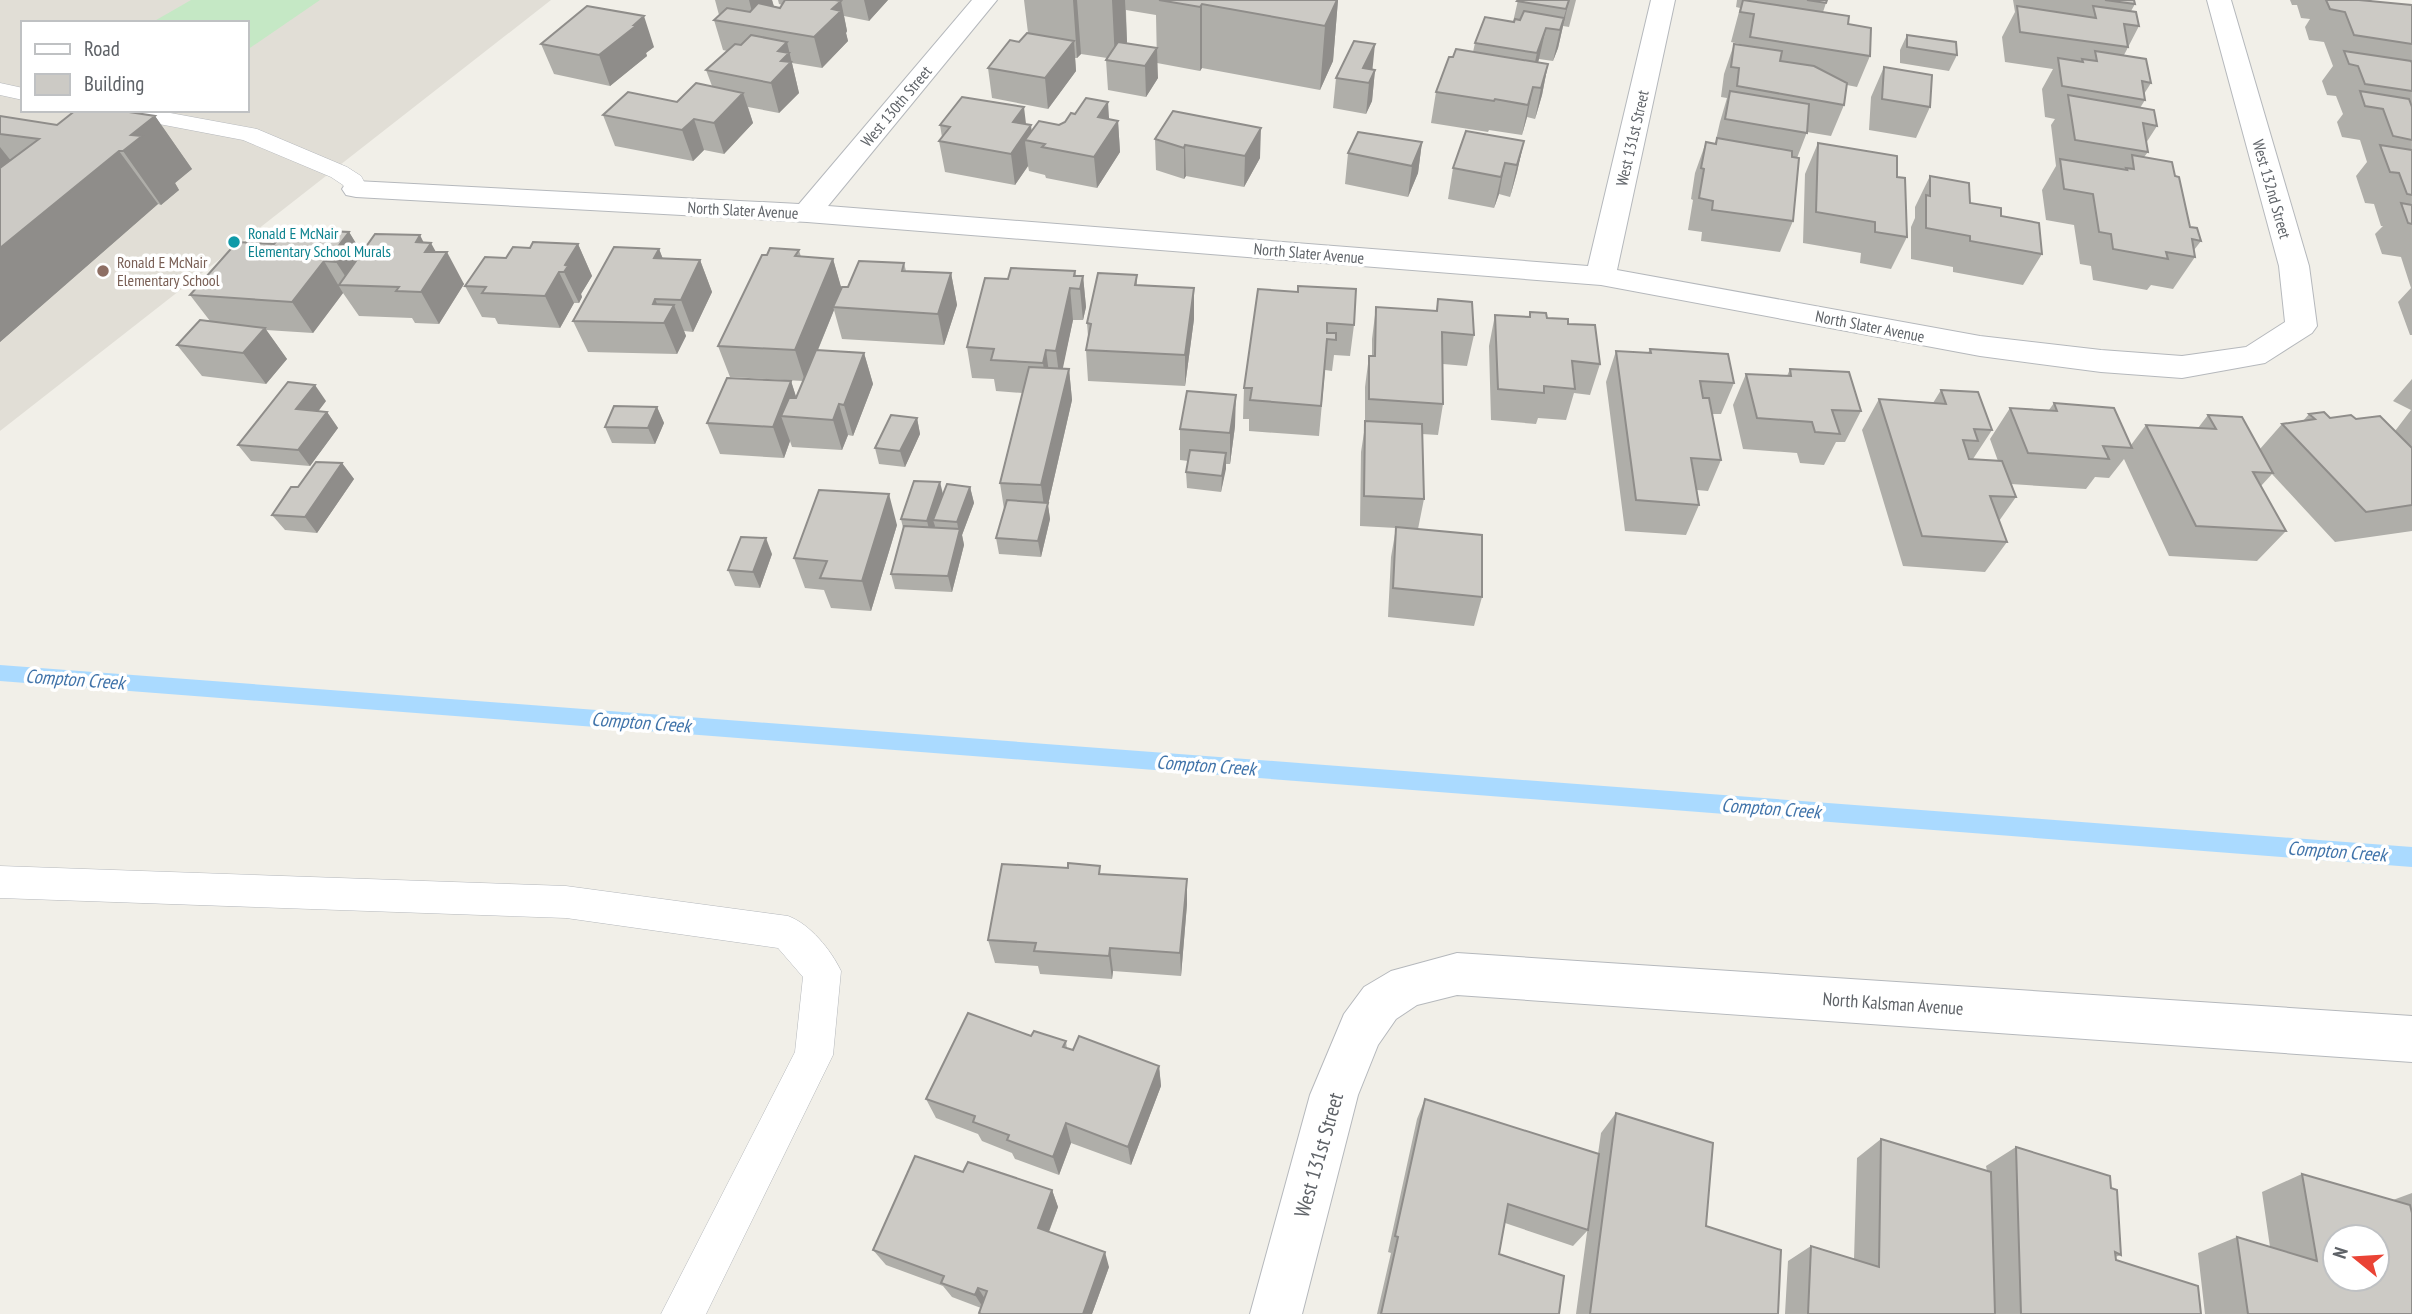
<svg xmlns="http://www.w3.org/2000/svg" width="2412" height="1314" font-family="'PT Sans Narrow',sans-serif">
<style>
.education{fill:#e1ded6;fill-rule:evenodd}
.green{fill:#c5e8c5}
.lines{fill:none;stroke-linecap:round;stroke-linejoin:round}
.stream{fill:#aadaff;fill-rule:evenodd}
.lane-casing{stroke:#b5b8bc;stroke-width:1}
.street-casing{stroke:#b5b8bc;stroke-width:2}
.lane{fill:#fff;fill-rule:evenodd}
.street{fill:#fff;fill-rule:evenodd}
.wall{fill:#afaea9}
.shaded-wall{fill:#8f8d8a}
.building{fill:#cccac5;stroke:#8f8d8a;stroke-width:2;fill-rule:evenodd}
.culture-dot{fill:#0f9aa8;stroke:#fff;stroke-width:2.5}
.education-dot{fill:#8d6e63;stroke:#fff;stroke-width:2.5}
.labels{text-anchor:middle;stroke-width:7;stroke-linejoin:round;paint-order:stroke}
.far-street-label{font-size:16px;fill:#5f6368;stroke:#fff}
.far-culture-label{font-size:16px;fill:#0d838f;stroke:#fff;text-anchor:start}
.far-education-label{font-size:16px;fill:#785e54;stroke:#fff;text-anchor:start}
.street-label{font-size:18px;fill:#5f6368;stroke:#fff}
.water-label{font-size:19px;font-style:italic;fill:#4174aa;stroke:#fff}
.near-street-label{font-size:21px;fill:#5f6368;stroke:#fff}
</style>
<rect width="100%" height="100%" fill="#f1efe8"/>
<path class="education" d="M0,0H551L0,431ZM23,23H247V110H23Z"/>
<path class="green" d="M191,0H320L247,50V23H151Z"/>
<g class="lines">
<path class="stream" d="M0,665L2412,847V867L0,681Z"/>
<defs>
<path id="lane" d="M0,83L23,88V100L0,95Z
M106,110H154L257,129L347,167L361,176L368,189L364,194H348L343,185L331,177L243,140L117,116L109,115Z
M0,866L566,886L788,916C810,924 831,950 841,971L833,1055L706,1314H661L795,1052L803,977L778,948L566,918L0,898Z"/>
<path id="street" d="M972,0H997L828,206L1588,266L1651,0H1675L1617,270L1980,336L2101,350L2182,356L2246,347L2285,322L2279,266L2207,0H2231L2309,266L2317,326L2312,333L2265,363L2182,378L2101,372L1980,356L1601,285L807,222L356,197L346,195L342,189L346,183L356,181L799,204Z
M1457,953L2412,1016V1062L1457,995L1417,1005L1396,1019L1378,1045L1358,1095L1302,1314H1250L1310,1095L1344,1014L1364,987L1391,971Z"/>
</defs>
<use href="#lane" class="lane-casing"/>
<use href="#street" class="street-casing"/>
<use href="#lane" class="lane"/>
<use href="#street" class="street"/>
</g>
<path class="wall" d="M715,0H772L774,6L780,8L782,5L779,4L778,0H888L869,21L844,16L847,31L846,33L848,41L822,68L792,63L799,93L779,113L748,107L753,123L724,154L704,150L693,161L615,146L603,115L677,102L712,86L706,70L727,51L723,50L714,20L719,15Z
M1024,0H1338L1333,61L1320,90L1202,68L1200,71L1157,63L1156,15L1126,10L1127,43L1158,78L1146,97L1108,90L1106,60L1107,58L1081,54L1077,58H1075L1076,71L1048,109L992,98L988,68L1019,42L1028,33Z
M1518,0H1576L1569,27L1563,26L1558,48L1553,61L1539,59L1538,63L1548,64L1542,95L1535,119L1527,117L1522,135L1489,130L1488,132L1431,123L1436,92L1453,57L1473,52L1475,43L1513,22Z
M1737,0H1827L1823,12L1848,24L1870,56L1857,87L1847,85L1844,105L1831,136L1807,132L1797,158L1793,221L1780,252L1701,241L1702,232L1688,230L1693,200L1691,199L1695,173L1706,142L1715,144L1720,122L1727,98L1721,97L1724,74L1734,44L1744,45L1731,42L1740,8L1736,7Z
M2013,0H2134L2135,4L2131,11L2139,26L2124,55L2151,83L2144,94L2145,100L2140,108L2157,126L2146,143L2148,152L2144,157L2190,227L2201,241L2194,250L2195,257L2173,289L2151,285L2147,290L2093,280L2091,266L2080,264L2074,225L2046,220L2042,190L2056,166L2051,125L2055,119L2045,117L2042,89L2053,69L2005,62L2002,37L2015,12Z
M2290,0H2372L2371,1L2412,5V335H2410L2398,302L2411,288L2401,257L2382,254L2375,234L2383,226H2381L2374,204L2365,203L2356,176L2367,162L2360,140L2342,137L2337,122L2343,114L2336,96L2327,95L2322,81L2333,66L2324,42L2309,40L2305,27L2310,19L2301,18L2297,5H2292Z
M1907,35L1957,55L1949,71L1900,63V50Z
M541,44L654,47L646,53L647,56L610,86L554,74Z
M1884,67L1930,107L1916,138L1869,130L1871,97Z
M1372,70H1375L1372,101L1366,114L1333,108L1336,78Z
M0,116L57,125L155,116L192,169L175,183L179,190L161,205L158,204L0,342Z
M1110,119L1118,121L1120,152L1097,188L1046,178L1045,175L1029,171L1028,166L1015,185L945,172L939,141L942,137L940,125L1026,124L1032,131L1059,125Z
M1155,139L1260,158L1244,187L1186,176L1184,179L1156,170Z
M1524,141L1517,172L1510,197L1499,194L1494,208L1448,199L1453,168Z
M1422,142L1418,173L1408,197L1345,184L1348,153Z
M1818,143L1897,177L1907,237L1891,269L1860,263L1861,253L1803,243L1805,174Z
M1930,176L1970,203L2001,216L2042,254L2023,285L1953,272V267L1911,259V227L1915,218V207Z
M349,232L362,253L437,252L464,284L439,324L415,323L412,318L359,316L343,293L313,333L266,330L287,359L266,384L202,376L177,345L210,321L190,295L274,244L301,235Z
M578,244L592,276L581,294L582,297L579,303H574L560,328L498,324L495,318L482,317L465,286L530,248Z
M659,249L663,259L700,260L712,292L693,332L684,331L686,336L677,354L588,352L573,321Z
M799,250L801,257L833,259L841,288L848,287L904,263L906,271L951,273L957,305L944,345L842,339L834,310L818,350L864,353L873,384L853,436L848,435L842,450L792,447L790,441L784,458L720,454L707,423L791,381L796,397L803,381L730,377L718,346L767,255Z
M1075,271L1076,276H1083L1086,307L1083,320H1073L1062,369H1069L1072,400L1048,505L1050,519L1041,557L999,554L996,538L1004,509L1000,483L1023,393L996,391L994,379L972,378L967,347L1008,279Z
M1137,275V285L1194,319L1185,386L1088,381L1086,350L1088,336L1087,323Z
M1258,289L1354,325L1350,356L1334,355L1332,371L1325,370L1319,436L1249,431V419H1243L1244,388Z
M1438,299L1474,335L1467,366L1443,364V404L1438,435L1422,434L1424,499L1418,529L1482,597L1474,626L1388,617L1391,557L1396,528L1360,526L1361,452L1365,426V387L1369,356H1372V339L1376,307L1436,311Z
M1530,312L1568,324L1600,364L1590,395L1574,393L1566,420L1538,418L1536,424L1491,420L1489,346L1495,315L1529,317Z
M1650,349L1734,383L1721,414H1712L1721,460L1708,491L1697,490L1699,505L1686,535L1625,531L1606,382L1616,351L1648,353Z
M1790,369L1861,411L1845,442H1836L1824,465L1800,463L1797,453L1743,449L1733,405L1746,374L1787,376Z
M2412,379V531L2335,542L2272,474L2261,486L2286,531L2257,561L2169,556L2124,459L2109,478L2095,477L2086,489L2011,484L2016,497L1999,521L2007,542L1985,572L1903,566L1862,430L1879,399L1933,403L1941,390L1992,430L1973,459L1998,461L1990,439L2010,408L2049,410L2054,403L2131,445L2146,425L2198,428L2208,415L2260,449L2282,424L2303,421L2309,414L2330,418L2356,419L2395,431L2411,410L2393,401Z
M326,401L318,411L327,412L338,428L310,466L251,461L238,445Z
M657,407L664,423L655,444L612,443L605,427Z
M917,418L920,434L905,467L879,464L875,448Z
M1235,426L1230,464H1226L1221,492L1187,488L1186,472L1188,461L1180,460V429Z
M342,463L354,479L317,533L285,530L272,515L298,487Z
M970,487L974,503L962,535L964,545L952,592L895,589L891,574L903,528L901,519L943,495Z
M897,525L871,611L831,608L824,590L805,588L794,558Z
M772,554L760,588L735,586L728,570Z
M1101,874L1187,879V904L1181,976L1113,971L1112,979L1040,974L1038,966L995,963L988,940Z
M1031,1036L1066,1041L1067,1049L1073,1050L1159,1066L1161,1086L1131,1165L1071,1143L1059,1175L1015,1159L1012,1153L982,1141L978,1134L936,1118L926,1099Z
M1425,1099L1598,1154L1601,1133L1616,1113L1778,1314H1576L1588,1225V1230L1573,1246L1505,1223L1499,1254L1559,1314H1377L1391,1253L1388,1252L1417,1119Z
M1881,1139L1987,1171L1986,1166L2016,1147L2111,1188L2121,1255L2115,1257L2116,1260L2201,1314H1785L1788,1261L1811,1246L1854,1259L1857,1158Z
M963,1172L1052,1190L1058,1207L1049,1232L1109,1267L1092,1314H980L981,1308L952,1297L943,1286L886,1265L873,1250Z
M2302,1174L2393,1200L2412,1193V1314H2205L2198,1253L2237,1237L2270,1247L2262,1192Z"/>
<path class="shaded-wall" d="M749,0H772L775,11L756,28Z
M864,0H888L869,21Z
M1073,0H1077L1081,54L1077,58Z
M1112,0H1125L1127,42L1115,60Z
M1337,0H1338L1333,61L1320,90L1325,26Z
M1569,0L1558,48L1553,61L1560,30Z
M841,1L847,31L846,33L848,41L822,68L814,37L832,9Z
M1202,4V68L1200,71V7Z
M644,16L654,47L646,53L647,56L610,86L599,55Z
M1546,28L1539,59L1530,84L1537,53Z
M1074,41L1076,71L1048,109L1045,78Z
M787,42L799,93L779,113L771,83L778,51Z
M1375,44L1372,74L1363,68Z
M1157,48L1158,78L1146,97L1145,66Z
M1548,64L1542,95L1535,119L1541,88Z
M1375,70L1372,101L1366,114L1369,83Z
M1533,87L1527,117L1522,135L1528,105Z
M743,93L753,123L724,154L714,123Z
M1108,102L1110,133L1098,117Z
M1024,107L1027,132L1031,125L1033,142L1026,140L1025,142L1028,166L1015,185L1011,154L1013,122Z
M155,116L192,169L175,183L179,190L161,205L123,151L131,135Z
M694,119L704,150L693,161L682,130Z
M1118,121L1120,152L1097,188L1094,157Z
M1261,128L1260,158L1244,187L1245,156Z
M1524,141L1517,172L1510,197L1517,165Z
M1422,142L1418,173L1408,197L1412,166Z
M1185,145L1186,176L1184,179V148Z
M0,147L31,186L0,209Z
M119,151L158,204L0,342V248Z
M1505,163L1499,194L1494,208L1501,177Z
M349,232L368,263L351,285L336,262L340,244Z
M420,235L427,249L431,243L441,261L447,252L464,284L439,324L421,292L416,242Z
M578,244L592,276L581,294L582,297L579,303L564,272L565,265Z
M659,249L671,280L654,258Z
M833,259L842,290L833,307L834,310L805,381L795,350Z
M700,260L712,292L693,332L681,300Z
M324,261L343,293L313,333L292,302Z
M559,272L574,303L560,328L545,296Z
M951,273L957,305L944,345L938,314Z
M1083,276L1086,307L1083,320L1080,289Z
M1070,288L1073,320L1060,382L1056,351Z
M1194,288V319L1185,386V355Z
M655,299L665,322L674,305L686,336L677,354L664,323L653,304Z
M265,328L287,359L266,384L243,353Z
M1046,350L1050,381L1047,394L1043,363Z
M864,353L873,384L853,436L844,405Z
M1069,369L1072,400L1048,505L1050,519L1041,557L1038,541L1045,513L1041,485Z
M791,381L801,412L781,416L790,441L784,458L773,427Z
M315,385L326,401L308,425L296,409Z
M1236,395L1235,426L1230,464V433Z
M839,404L848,435L842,450L833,420Z
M657,407L664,423L655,444L648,428Z
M327,412L338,428L310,466L298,450Z
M917,418L920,434L905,467L900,451Z
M1226,453V469L1221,492L1222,476Z
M342,463L354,479L317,533L305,517Z
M940,482L944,498L933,520L935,526L931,537L927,521Z
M970,487L974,503L962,535L964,545L952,592L948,576L959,533L957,522Z
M889,494L897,525L871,611L862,581Z
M766,538L772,554L760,588L753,572Z
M1187,879V904L1181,976L1180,953Z
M1110,948L1113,971L1112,979L1109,956Z
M1159,1066L1161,1086L1131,1165L1128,1147Z
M1066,1123L1071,1143L1059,1175L1053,1157Z
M1052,1190L1058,1207L1044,1244L1038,1228Z
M1105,1252L1109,1267L1092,1314H1083Z
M978,1288L987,1302L984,1309L975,1295Z"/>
<path class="building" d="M785,0H835L841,1L832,9L841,11L814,37L714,20L727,8L750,12L758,3L780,8Z
M1159,0H1337L1325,26L1202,4L1200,7Z
M1518,0H1569L1566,9L1517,1Z
M1743,0L1849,16L1848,24L1871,28L1870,56L1750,37L1754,14L1740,12Z
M1807,0H1827L1826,3Z
M2105,0H2134L2135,4Z
M2326,0H2359L2412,5V44L2354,35L2345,12L2330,9Z
M587,6L644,16L634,25H637L599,55L541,44Z
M2017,6L2096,18L2093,6L2136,12L2139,26L2124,24L2128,47L2020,32Z
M1524,11L1564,18L1560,30L1546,28L1537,53L1475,43L1485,17L1514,22L1515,19L1520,20Z
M1027,33L1074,41L1045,78L988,68L1010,40L1019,42Z
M751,35L787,42L778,51L789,53L781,61L791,62L771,83L706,70L735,44L741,45Z
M1907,35L1956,42L1957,55L1907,47Z
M1354,41L1375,44L1363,68L1375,70L1369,83L1336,78Z
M1118,42L1157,48L1145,66L1106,60Z
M1734,44L1782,51L1780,61L1814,66L1847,83L1844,105L1737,86L1739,68L1731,67Z
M1456,49L1548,64L1541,88L1533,87L1528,105L1495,99L1494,101L1436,92L1449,57H1453Z
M2095,51L2146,59L2151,83L2142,81L2145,100L2062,86L2058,58L2083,62L2082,59L2097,61Z
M2344,51L2411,61L2412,63V91L2365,84L2358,66L2349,64Z
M1884,67L1932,75L1930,107L1882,99Z
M696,83L743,93L714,123L694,119L682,130L603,115L628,92L677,102Z
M1730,91L1809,104L1807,133L1725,119Z
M2360,91L2409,99L2412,107V140L2393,136L2383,109L2365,106Z
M2068,95L2154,110L2157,126L2143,123L2148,152L2075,140Z
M962,97L1024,107L1013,122L1031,125L1011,154L939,141L950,127L940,125Z
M1086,98L1108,102L1098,117L1118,121L1094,157L1042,147L1045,144L1025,140L1039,121L1059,125L1065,122L1071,113L1075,114Z
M76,110H116L155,116L131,135L142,136L123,151H119L0,248V168L39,139L0,134V116L57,125Z
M1173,111L1261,128L1245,156L1185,145L1184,148L1155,139Z
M1466,131L1524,141L1517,165L1505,163L1501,177L1453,168Z
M1358,132L1422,142L1412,166L1348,153Z
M1717,138L1792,151V157L1799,158L1793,221L1712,210L1713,201L1699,198L1704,169L1701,168L1706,142L1716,144Z
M1818,143L1897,156V177L1905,178L1907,237L1875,232V222L1816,212Z
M2380,145L2412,150V195L2407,194L2399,173L2390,172Z
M2132,155L2172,162L2175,176L2179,177L2190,227L2197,228L2201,241L2192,239L2195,257L2166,252L2168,259L2113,249L2111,234L2099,232L2093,194L2064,189L2060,159L2127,170L2126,168L2134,169Z
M1930,176L1969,183L1970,203L2001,208V216L2039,223L2042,254L1970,241V236L1926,228V195L1930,196Z
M2401,203L2412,205V224L2408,223Z
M305,230L349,232L340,244L350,245L336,262L324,261L292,302L190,295L237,242L274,244L283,234L301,235Z
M375,234L420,235L416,242L431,243L425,252H447L421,292L396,291L399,287L339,285Z
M533,242L578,244L565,265L568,266L564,272H559L545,296L482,293L486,287L465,286L485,257L506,258L513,247L530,248Z
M614,247L659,249L654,258L700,260L681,300L655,299L653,304L674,305L664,323L573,321Z
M770,248L799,250L795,256L833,259L795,350L718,346L762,255H767Z
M859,261L904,263L902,271L951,273L938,314L833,307L842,287H848Z
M1011,268L1075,271L1074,276H1083L1080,289L1070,288L1056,351L1046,350L1043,363L991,360L994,349L967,347L985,278L1008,279Z
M1098,273L1137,275L1135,285L1194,288L1185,355L1086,350L1091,324L1087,323Z
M1298,286L1356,289L1354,325L1327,323V333H1336V340L1327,339L1321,406L1250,400L1252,388H1244L1258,289L1298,292Z
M1438,299L1472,302L1474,335L1442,332L1443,404L1369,399V356H1375L1376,307L1437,311Z
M1530,312L1546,313L1547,318L1568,319V324L1595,325L1600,364L1572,361L1575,389L1544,386V393L1498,389L1495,315L1530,317Z
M200,320L265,328L243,353L177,345Z
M1650,349L1728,354L1734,383L1700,381L1703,398H1709L1721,460L1691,458L1699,505L1636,500L1616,351L1651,353Z
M816,350L864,353L844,405L839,404L833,420L781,416L789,398H796Z
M1029,367L1069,369L1041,485L1000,483Z
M1790,369L1849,372L1861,411L1832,410L1840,434L1815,432L1812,422L1757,418L1746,374L1791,376Z
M727,378L791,381L773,427L707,423Z
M288,382L315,385L296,409L327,412L298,450L238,445Z
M1941,390L1978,392L1992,430L1974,429L1978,441L1963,440L1969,459L2002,461L2016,497L1990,496L2007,542L1922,536L1879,399L1946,404Z
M1187,391L1236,395L1230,433L1180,429Z
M2054,403L2114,408L2132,448L2103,446L2109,459L2028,453L2010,408L2057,411Z
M614,406L657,407L648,428L605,427Z
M2324,412L2330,418L2351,415L2356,419L2380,416L2412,448V505L2366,512L2282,424L2315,419L2309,414Z
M891,415L917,418L900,451L875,448Z
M2208,415L2242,417L2273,473L2253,472L2286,531L2196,526L2146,425L2216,429Z
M1365,421L1422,424L1424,499L1364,496Z
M1190,450L1226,453L1222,476L1186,472Z
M316,462L342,463L305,517L272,515L291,487H298Z
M914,481L940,482L927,521L901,519Z
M947,484L970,487L957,522L933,520Z
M819,490L889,494L862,581L820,578L827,561L794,558Z
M1007,500L1048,503L1038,541L996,538Z
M904,526L960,529L948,576L891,574Z
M1396,527L1482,535V597L1393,588Z
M741,537L766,538L753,572L728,570Z
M1068,863L1100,866L1099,874L1187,879L1180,953L1110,948L1109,956L1034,951L1036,943L988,940L1002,864L1068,868Z
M968,1013L1031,1036L1034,1031L1066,1041L1063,1047L1073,1050L1079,1036L1159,1066L1128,1147L1066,1123L1053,1157L1007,1140L1009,1135L973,1122L975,1116L926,1099Z
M1425,1099L1599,1154L1588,1230L1508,1204L1499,1254L1564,1276L1559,1314H1381L1398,1237L1395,1236Z
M1616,1113L1713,1143L1706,1226L1781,1250L1778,1314H1590Z
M1881,1139L1991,1172L1995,1314H1808L1811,1246L1879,1267Z
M2016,1147L2110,1176L2111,1188L2117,1190L2121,1255L2115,1252L2116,1260L2198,1286L2201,1314H2021Z
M915,1156L963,1172L968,1162L1052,1190L1038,1228L1105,1252L1083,1314H981L979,1313L987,1291L978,1288L975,1295L941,1283L944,1276L873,1250Z
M2302,1174L2410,1205L2412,1213V1314H2248L2237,1237L2317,1261ZM2335,1237H2377V1279H2335Z"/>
<circle class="culture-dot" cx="234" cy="242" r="7"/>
<circle class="education-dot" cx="103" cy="271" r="7"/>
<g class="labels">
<g class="far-street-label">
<text transform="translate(896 106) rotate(-50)" y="6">West 130th Street</text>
<text transform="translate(1632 138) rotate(-77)" y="6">West 131st Street</text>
<text transform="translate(2272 189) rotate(74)" y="6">West 132nd Street</text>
<text transform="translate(743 210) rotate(3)" y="6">North Slater Avenue</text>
<text transform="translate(1309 253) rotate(5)" y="6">North Slater Avenue</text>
<text transform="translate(1870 326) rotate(11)" y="6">North Slater Avenue</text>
</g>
<g class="far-culture-label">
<text x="248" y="239">Ronald E McNair<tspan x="248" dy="18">Elementary School Murals</tspan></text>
</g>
<g class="far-education-label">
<text x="117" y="268">Ronald E McNair<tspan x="117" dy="18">Elementary School</tspan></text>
</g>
<g class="street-label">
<text transform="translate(1893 1004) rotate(4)" y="6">North Kalsman Avenue</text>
</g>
<g class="water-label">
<text transform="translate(75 679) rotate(4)" y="7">Compton Creek</text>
<text transform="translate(641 722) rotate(4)" y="7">Compton Creek</text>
<text transform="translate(1206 765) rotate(4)" y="7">Compton Creek</text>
<text transform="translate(1771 808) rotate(4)" y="7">Compton Creek</text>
<text transform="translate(2337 851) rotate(4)" y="7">Compton Creek</text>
</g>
<g class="near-street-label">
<text transform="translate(1319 1155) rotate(-74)" y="7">West 131st Street</text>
</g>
</g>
<rect x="21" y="21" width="228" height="91" fill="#ffffff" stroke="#bfc1c3" stroke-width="2"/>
<rect x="35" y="44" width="35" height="10" fill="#ffffff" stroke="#bfc1c3" stroke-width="2"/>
<text x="84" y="56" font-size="21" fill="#5f6368">Road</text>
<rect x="35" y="74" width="35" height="21" fill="#cccac5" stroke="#bfc1c3" stroke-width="2"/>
<text x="84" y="91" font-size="21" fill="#5f6368">Building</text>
<g transform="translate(2356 1258) rotate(288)"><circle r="33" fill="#ffffff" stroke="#bfc1c3" stroke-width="2"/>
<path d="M0-5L12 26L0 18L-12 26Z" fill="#ea4335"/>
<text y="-10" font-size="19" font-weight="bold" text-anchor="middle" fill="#5f6368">N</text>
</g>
</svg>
